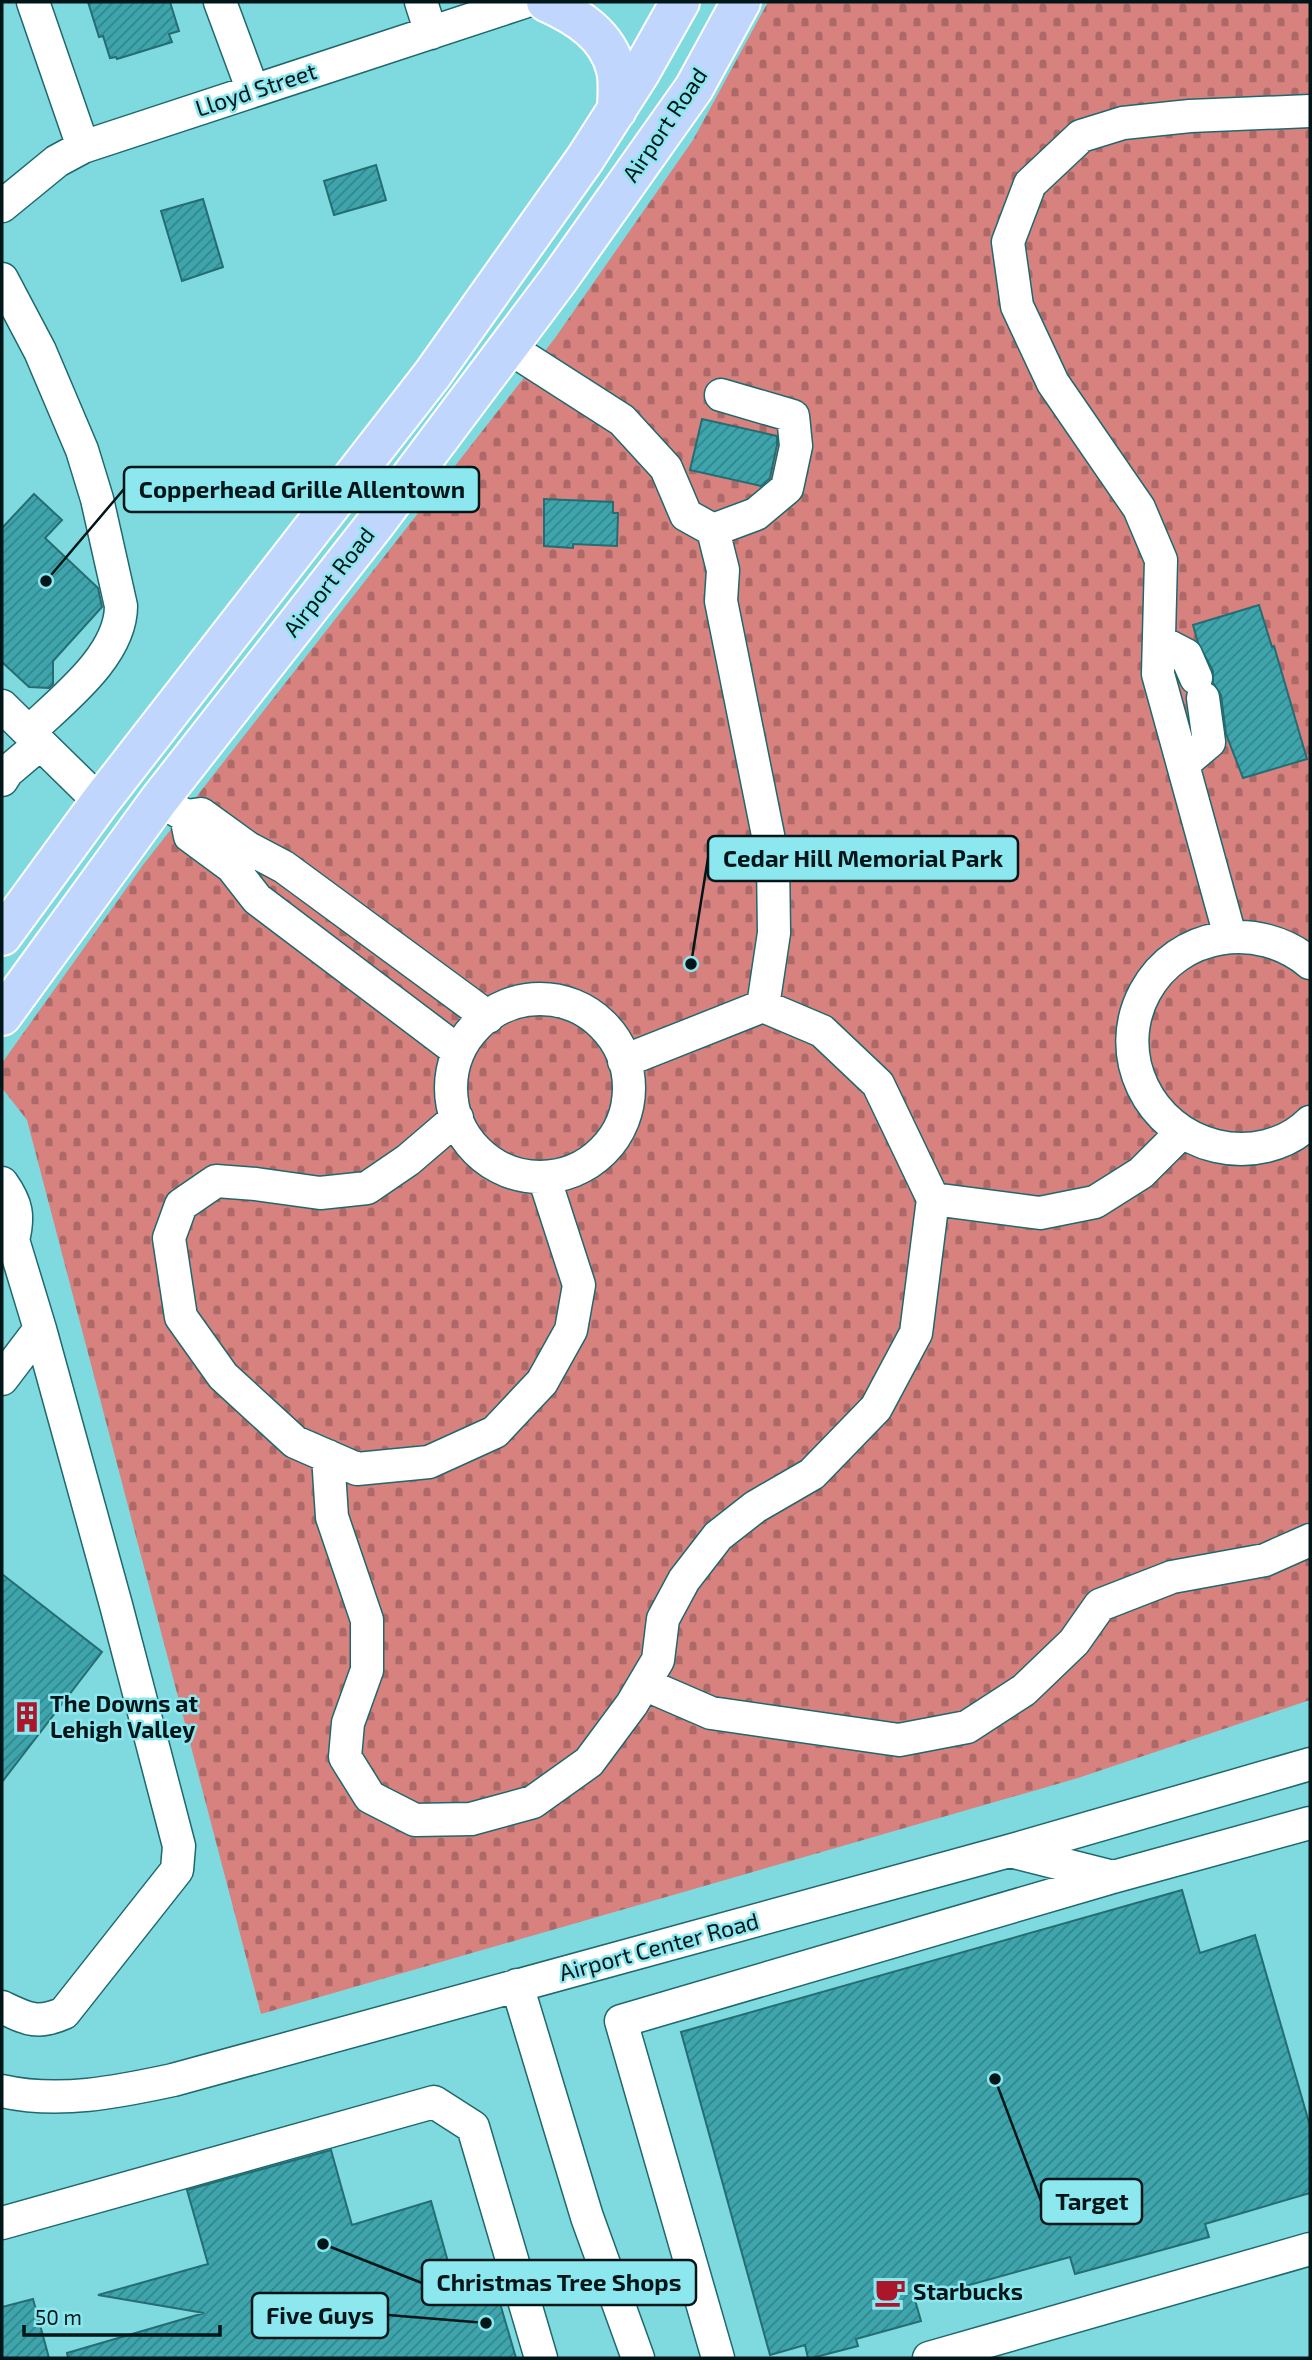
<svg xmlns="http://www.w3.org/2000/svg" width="1312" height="2360" font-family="'Exo 2',sans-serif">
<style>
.cemetery{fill:url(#cemetery-stones)}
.building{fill:url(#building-hatch);stroke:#256d72;stroke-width:2}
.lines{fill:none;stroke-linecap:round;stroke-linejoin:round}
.minor-casing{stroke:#1f686d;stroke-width:35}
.major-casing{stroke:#fff;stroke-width:42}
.minor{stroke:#fff;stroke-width:32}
.major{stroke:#c0d6fd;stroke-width:38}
.labels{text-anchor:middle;stroke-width:5;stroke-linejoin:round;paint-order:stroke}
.street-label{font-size:23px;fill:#001618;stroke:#8ce7ee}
.poi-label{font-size:23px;font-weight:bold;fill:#001618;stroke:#8ce7ee;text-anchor:start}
.leader{fill:none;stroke:#001618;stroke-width:2.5}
.callout-dot{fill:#001618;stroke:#8ce7ee;stroke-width:2.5}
.callout{fill:#8ce7ee;stroke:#001618;stroke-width:2.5}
.callout-label{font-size:24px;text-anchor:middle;font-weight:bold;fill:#001618}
</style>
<defs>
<pattern id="cemetery-stones" width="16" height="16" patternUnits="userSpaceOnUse" patternTransform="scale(1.75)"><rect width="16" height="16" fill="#d7827f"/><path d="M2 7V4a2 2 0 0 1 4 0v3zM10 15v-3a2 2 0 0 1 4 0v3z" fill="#ac6967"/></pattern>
<pattern id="building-hatch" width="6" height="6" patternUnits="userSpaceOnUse" patternTransform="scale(1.75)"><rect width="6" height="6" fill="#3fa5ac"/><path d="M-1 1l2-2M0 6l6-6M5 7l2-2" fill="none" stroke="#32858b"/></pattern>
</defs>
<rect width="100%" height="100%" fill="#7fdae0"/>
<path class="cemetery" d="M768,2H1310V1700L1078,1778L261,2014L27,1120L2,1088V1063L143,865L555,338L693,140Z"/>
<path class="building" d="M88,2H170L179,31L169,34L172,42L117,59L116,57L110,58L103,36L99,37Z
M376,165L386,200L334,215L324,181Z
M203,199L223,267L182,281L161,211Z
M702,419L777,436V445L770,478L761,486L690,470Z
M34,494L62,520L45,538L98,588L102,607L53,661V684L49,688L29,687L2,662V528Z
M544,499L613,502V513H618L617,546L573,544V548L544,546Z
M1259,605L1272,647L1274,646L1307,759L1243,778L1226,734L1221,695L1213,683V671L1198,643L1193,625Z
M2,1574L102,1652L2,1782Z
M1182,1890L1200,1953L1255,1935L1310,2126V2193L1205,2224L1209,2237L1075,2274L1070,2257L915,2300L921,2321L856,2339L858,2346L812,2358H808L805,2345L770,2355L681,2032Z
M331,2150L352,2225L431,2201L455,2287L492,2276L516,2358H68L67,2353L204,2313L98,2295L208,2264L187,2190Z
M33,2299L49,2358H2V2307Z"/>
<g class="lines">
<defs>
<path id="minor" d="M33,2L83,147
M220,2L253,91
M421,2L431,33
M2,206L57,161L83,147L524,2
M2,279L40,351L82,450L97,499L121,606C121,656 62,700 29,732
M508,347L622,420L666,468L686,515L713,530L723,570L721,601L773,860L774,933L763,1006
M713,530L756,514L787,488L796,446L793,416L721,395
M1159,641L1186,655L1196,678
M2,706L100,802
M1183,764L1209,742L1203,698
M2,780L7,772L40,744
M159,800L186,816L201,814L248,848L284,867L488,1017
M186,816L190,836L232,867L257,899L458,1051
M1230,936L1158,674L1161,560L1139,508L1053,383L1017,306L1008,242L1030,184L1081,136L1123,123L1190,116L1310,111
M1310,963C1259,920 1178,931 1145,992C1111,1055 1149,1130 1216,1146C1249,1154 1286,1146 1310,1122
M451 1088a89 89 0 1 1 178 0a89 89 0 1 1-178 0Z
M457,1118L408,1160L367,1188L320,1193L256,1184L216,1181L181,1205L169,1238L181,1317L223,1376L295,1442L357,1469L429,1462L495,1432L542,1382L571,1330L579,1285L544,1177
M2,1183C17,1204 19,1216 13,1240L2,1233
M933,1199L1040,1213L1095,1202L1141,1173L1182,1132
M2,1379L40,1329
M328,1456L332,1517L367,1620V1670L348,1723L345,1757L370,1797L415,1820L471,1819L533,1802L589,1762L632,1704L658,1660L663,1619L684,1580L718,1536L755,1507L812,1474L876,1408L916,1333L933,1199L878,1084L822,1031L763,1006L624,1061
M644,1684L711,1713L899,1740L967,1727L1024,1690L1074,1642L1100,1605L1172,1577L1265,1560L1310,1540
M1010,1851L1113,1877
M517,1985L587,2217L638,2358
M2,2007C27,2019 37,2025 64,2013L177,1870L179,1846L116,1605L40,1329L13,1240
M2,2091C59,2104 117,2092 173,2080L1009,1851L1310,1764
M2,2223L434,2102L473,2127L541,2358
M718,2358L621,2021L1113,1877L1310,1823
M929,2358L1310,2249"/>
<path id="major" d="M546,2C577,16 608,35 616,70C619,82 617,97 617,110
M2,936L100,802L432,375L585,159L640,73L680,2
M2,1016L159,800L376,523L559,279L694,88L741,2"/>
</defs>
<use href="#minor" class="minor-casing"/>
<use href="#major" class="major-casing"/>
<use href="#minor" class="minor"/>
<use href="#major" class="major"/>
</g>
<defs>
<symbol id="building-bare" viewBox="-9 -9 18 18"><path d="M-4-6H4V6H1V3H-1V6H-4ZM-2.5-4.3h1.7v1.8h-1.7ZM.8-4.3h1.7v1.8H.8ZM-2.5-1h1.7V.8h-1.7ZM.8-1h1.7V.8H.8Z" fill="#ab162a" stroke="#8ce7ee" stroke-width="2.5" paint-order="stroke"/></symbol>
<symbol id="cafe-bare" viewBox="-9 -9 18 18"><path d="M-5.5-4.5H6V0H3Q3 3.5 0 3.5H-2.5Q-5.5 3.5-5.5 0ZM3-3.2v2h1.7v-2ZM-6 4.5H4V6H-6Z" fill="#ab162a" stroke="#8ce7ee" stroke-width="2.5" paint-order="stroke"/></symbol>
</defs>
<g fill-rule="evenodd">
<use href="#building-bare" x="5" y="1695" width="44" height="44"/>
<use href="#cafe-bare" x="868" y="2270" width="44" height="44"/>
</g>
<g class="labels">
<g class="street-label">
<text transform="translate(256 90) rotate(-18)" y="8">Lloyd Street</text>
<text transform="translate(665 125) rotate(-56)" y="8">Airport Road</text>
<text transform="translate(329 582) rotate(-52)" y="8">Airport Road</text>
<text transform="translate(659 1947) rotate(-15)" y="8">Airport Center Road</text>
</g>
<g class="poi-label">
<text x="50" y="1712">The Downs at<tspan x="50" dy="26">Lehigh Valley</tspan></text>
<text x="913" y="2300">Starbucks</text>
</g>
</g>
<path class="leader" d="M46 581L124 489M691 964L708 858M995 2079L1041 2201M323 2244L422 2283M486 2323L388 2315"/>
<g class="callout-dot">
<circle cx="46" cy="581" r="7"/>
<circle cx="691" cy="964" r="7"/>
<circle cx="995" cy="2079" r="7"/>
<circle cx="323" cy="2244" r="7"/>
<circle cx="486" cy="2323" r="7"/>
</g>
<g class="callout">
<rect x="124" y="467" width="355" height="45" rx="7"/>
<rect x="708" y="836" width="310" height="45" rx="7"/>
<rect x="1041" y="2179" width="101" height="45" rx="7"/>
<rect x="422" y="2260" width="274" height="45" rx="7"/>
<rect x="252" y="2293" width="136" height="45" rx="7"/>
</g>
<g class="callout-label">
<text x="302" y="498">Copperhead Grille Allentown</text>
<text x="863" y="867">Cedar Hill Memorial Park</text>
<text x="1092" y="2210">Target</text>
<text x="559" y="2291">Christmas Tree Shops</text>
<text x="320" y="2324">Five Guys</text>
</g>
<rect width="1312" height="2360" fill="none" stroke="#001618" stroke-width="7"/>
<path d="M24 2325v10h196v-10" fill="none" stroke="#001618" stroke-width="3.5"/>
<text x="35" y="2325" font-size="21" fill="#001618" stroke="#8ce7ee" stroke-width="5" paint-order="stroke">50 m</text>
</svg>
